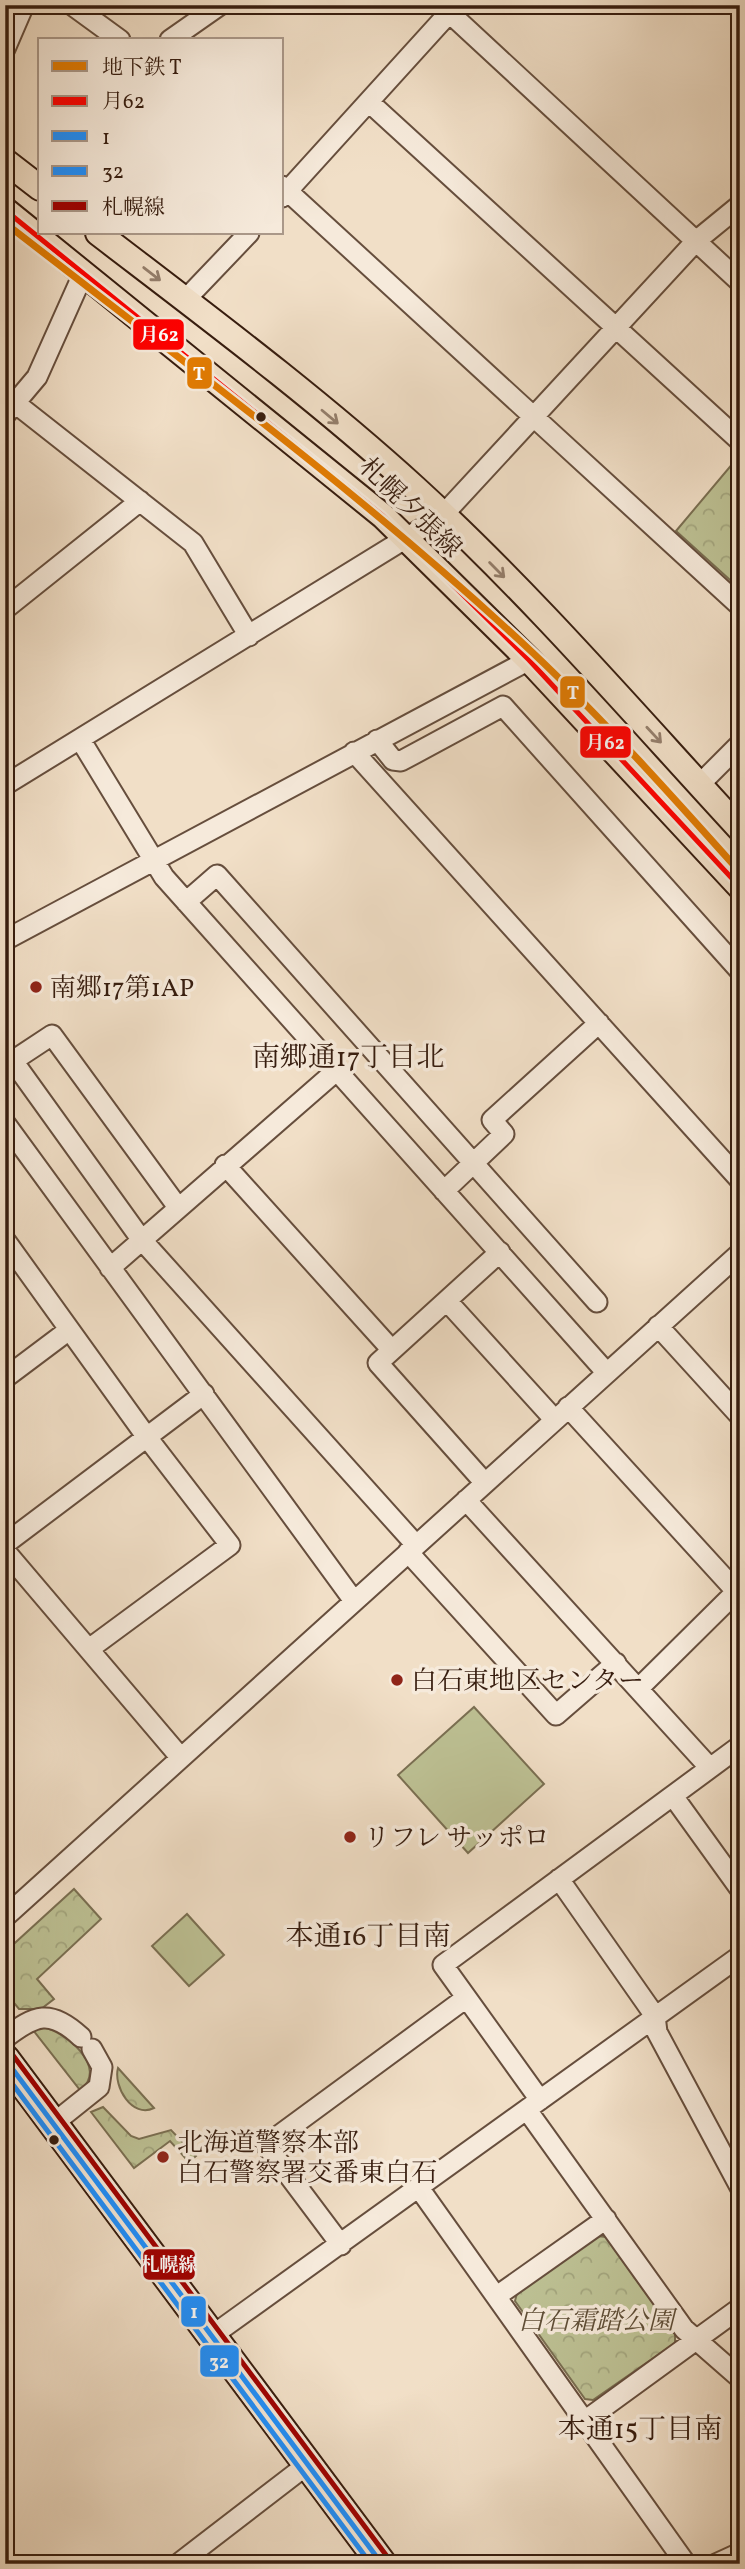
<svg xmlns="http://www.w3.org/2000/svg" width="745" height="2569" font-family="Vollkorn,'Noto Serif JP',serif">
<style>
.green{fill:#bdc194;stroke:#7a6f52;stroke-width:2}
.forest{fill:url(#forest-crowns);stroke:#7a6f52;stroke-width:2}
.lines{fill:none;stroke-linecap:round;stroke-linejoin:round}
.minor-casing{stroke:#664e3d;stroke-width:23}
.major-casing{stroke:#371d0f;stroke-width:28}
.highway-casing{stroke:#371d0f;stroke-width:32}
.minor{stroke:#f6eadb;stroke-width:19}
.major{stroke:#f1dfc7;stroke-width:24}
.highway{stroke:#f1dfc7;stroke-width:28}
.bus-1-casing{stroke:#f6eadb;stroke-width:10}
.bus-2-casing{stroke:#f6eadb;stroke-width:10}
.bus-3-casing{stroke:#f6eadb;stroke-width:10}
.bus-4-casing{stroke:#f6eadb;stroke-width:10}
.bus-1{stroke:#f00;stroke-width:5}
.bus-2{stroke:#1e90ff;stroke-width:5}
.bus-3{stroke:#1e90ff;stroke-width:5}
.bus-4{stroke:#a00000;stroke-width:5}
.metro-1-casing{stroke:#f6eadb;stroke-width:12}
.metro-1{stroke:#e17b02;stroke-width:7}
.oneway{stroke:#947e6b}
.bus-dot{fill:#371d0f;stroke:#f6eadb;stroke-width:2.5}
.poi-dot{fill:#8f2418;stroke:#f6eadb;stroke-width:2.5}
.labels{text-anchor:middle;stroke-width:7;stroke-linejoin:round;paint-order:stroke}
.street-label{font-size:26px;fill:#371d0f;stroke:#f6eadb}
.poi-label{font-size:26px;fill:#371d0f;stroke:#f6eadb;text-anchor:start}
.park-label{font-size:26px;font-style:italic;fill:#5f4e37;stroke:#f6eadb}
.neighbourhood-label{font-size:28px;fill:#371d0f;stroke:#f6eadb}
.line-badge{stroke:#f6eadb;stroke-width:2.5}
.badge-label{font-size:19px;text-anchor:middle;font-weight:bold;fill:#fff}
</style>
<defs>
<pattern id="forest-crowns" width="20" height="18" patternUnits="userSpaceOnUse" patternTransform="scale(1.75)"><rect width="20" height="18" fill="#bdc194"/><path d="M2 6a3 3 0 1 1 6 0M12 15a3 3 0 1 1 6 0" fill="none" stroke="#a3a57e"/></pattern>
</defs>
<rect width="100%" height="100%" fill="#f1dfc7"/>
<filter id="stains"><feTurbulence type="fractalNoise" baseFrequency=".00286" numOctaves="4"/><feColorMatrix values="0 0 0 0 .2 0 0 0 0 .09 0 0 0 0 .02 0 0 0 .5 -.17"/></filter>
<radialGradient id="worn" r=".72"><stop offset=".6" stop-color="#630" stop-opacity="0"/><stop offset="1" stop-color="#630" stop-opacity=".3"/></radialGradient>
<path class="green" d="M474,1707L544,1784L468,1853L398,1775Z
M187,1914L224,1955L189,1986L152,1946Z"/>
<path class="forest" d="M739,456L740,457V589L676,531Z
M74,1889L101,1919L37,1979L54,1999L41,2009H19L5,1992V1952Z
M40,2027C64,2029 110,2068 80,2090L33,2030Z
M118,2068L154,2108C132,2119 113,2086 118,2068Z
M103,2107L131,2136L139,2139L171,2130L196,2156L189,2162L170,2141L134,2168L91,2112Z
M597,2236L606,2237L675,2334V2343L593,2400L585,2399L515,2301L517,2293Z"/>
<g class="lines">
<defs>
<path id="minor" d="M72,5L120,40
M441,5L740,282
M170,40L220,5
M5,49L24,5
M369,102L740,441
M282,186L740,606
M282,197L449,13
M185,300L249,233
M15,403L193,543L249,636
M5,415L37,377L84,272
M5,609L140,501
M80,739L164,877L606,1372
M377,740L393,760L401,761L503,706L740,971
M354,752L740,1180
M5,785L442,516L696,241L740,205
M699,785L740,744
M186,902L217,875L597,1302
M5,940L529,660
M13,1061L141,1239L416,1545
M5,1066L52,1035L177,1206
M5,1123L354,1601
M225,1165L391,1349
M444,1191L504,1134L492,1120L599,1023
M5,1240L146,1436L230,1545L89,1649
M110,1268L336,1071
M447,1301L554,1419
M658,1326L740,1416
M5,1378L69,1330
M568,1407L736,1591
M484,1482L378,1363L500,1252
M466,1500L710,1768
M5,1544L204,1394
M5,1551L181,1758
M408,1552L556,1715L616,1663
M639,1688L740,1588
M673,1796L740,1889
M559,1879L655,2016L657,2032L740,2187
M5,1917L740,1253
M5,2038C35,2015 50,2008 81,2037
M540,2100L443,1965L740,1746
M527,2110L684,2329L740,2378
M54,2123L99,2087L102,2067L92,2049
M419,2188L686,2564
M341,2245L266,2145L466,1998
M497,2296L606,2219
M213,2335L740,1956
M586,2420L740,2308
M178,2564L308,2464
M716,2564L740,2553"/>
<path id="major" d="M5,161L40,188
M5,210L383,516L529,660L740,887
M98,233C205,315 315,397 415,488C531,594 634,714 740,829"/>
<path id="highway" d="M5,2059L382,2564"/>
</defs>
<use href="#minor" class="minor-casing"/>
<use href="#major" class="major-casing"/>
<use href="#highway" class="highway-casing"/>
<use href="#minor" class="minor"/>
<use href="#major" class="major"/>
<use href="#highway" class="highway"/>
<defs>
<path id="bus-1" d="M5,210L383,516L529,660L740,887"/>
<path id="bus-2" d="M5,2059L382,2564"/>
<path id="bus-3" d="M5,2074L371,2564"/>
<path id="bus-4" d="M12,2054L389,2559"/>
</defs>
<use href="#bus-1" class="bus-1-casing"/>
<use href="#bus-2" class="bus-2-casing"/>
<use href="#bus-3" class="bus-3-casing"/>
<use href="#bus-4" class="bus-4-casing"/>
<use href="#bus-1" class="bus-1"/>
<use href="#bus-2" class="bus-2"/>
<use href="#bus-3" class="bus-3"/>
<use href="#bus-4" class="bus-4"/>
<defs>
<path id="metro-1" d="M5,223C184,362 368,498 533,653C606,722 673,797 740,872"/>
</defs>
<use href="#metro-1" class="metro-1-casing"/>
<use href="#metro-1" class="metro-1"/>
</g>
<defs><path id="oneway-shaft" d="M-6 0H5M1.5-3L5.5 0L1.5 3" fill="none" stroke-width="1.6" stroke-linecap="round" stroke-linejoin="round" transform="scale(1.75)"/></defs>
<g class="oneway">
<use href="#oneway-shaft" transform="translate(152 274) rotate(38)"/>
<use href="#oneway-shaft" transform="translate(330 417) rotate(40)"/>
<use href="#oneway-shaft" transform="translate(497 570) rotate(45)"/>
<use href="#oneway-shaft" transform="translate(654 735) rotate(47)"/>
</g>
<g class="bus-dot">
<circle cx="261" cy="417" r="6"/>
<circle cx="54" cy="2140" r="6"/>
</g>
<g class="poi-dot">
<circle cx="36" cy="987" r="7"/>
<circle cx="397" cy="1680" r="7"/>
<circle cx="350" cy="1837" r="7"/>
<circle cx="163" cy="2157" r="7"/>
</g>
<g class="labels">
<g class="street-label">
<text transform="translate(411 507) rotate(44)" y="9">札幌夕張線</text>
</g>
<g class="poi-label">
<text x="50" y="996">南郷17第1AP</text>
<text x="411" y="1689">白石東地区センター</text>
<text x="364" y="1846">リフレ サッポロ</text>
<text x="177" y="2151">北海道警察本部<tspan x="177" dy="30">白石警察署交番東白石</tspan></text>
</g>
<g class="park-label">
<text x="596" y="2329">白石霜踏公園</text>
</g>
<g class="neighbourhood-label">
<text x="348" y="1066">南郷通17丁目北</text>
<text x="368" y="1945">本通16丁目南</text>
<text x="640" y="2438">本通15丁目南</text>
</g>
</g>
<g class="line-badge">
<rect x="132" y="318" width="53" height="33" rx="7" fill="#f00"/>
<rect x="186" y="356" width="27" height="34" rx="7" fill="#e17b02"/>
<rect x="559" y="675" width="27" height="34" rx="7" fill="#e17b02"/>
<rect x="579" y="725" width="53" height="34" rx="7" fill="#f00"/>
<rect x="142" y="2248" width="54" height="33" rx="7" fill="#a00000"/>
<rect x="180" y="2295" width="27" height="33" rx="7" fill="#1e90ff"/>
<rect x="199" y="2344" width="41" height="34" rx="7" fill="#1e90ff"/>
</g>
<g class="badge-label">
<text x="159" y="341">月62</text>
<text x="199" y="380">T</text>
<text x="573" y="699">T</text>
<text x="605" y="749">月62</text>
<text x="169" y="2271">札幌線</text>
<text x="194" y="2318">1</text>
<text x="219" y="2368">32</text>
</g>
<rect width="745" height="2569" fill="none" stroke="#f1dfc7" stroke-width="28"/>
<rect x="7" y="7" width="731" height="2555" fill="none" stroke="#371d0f" stroke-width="3.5"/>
<rect x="14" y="14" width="717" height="2541" fill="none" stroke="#371d0f" stroke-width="2"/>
<rect x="38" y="38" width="245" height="196" fill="#f6eadb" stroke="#aa9889" stroke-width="2"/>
<rect x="52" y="61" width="35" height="10" fill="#e17b02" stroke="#aa9889" stroke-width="2"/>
<text x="102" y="74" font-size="21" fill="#371d0f">地下鉄 T</text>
<rect x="52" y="96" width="35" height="10" fill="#ff0000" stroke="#aa9889" stroke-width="2"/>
<text x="102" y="108" font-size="21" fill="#371d0f">月62</text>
<rect x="52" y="131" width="35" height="10" fill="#1e90ff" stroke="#aa9889" stroke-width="2"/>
<text x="102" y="144" font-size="21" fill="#371d0f">1</text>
<rect x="52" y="166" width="35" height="10" fill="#1e90ff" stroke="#aa9889" stroke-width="2"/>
<text x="102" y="178" font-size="21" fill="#371d0f">32</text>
<rect x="52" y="201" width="35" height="10" fill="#a00000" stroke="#aa9889" stroke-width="2"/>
<text x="102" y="214" font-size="21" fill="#371d0f">札幌線</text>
<rect width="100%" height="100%" filter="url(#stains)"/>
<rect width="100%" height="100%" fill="url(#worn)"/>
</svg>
